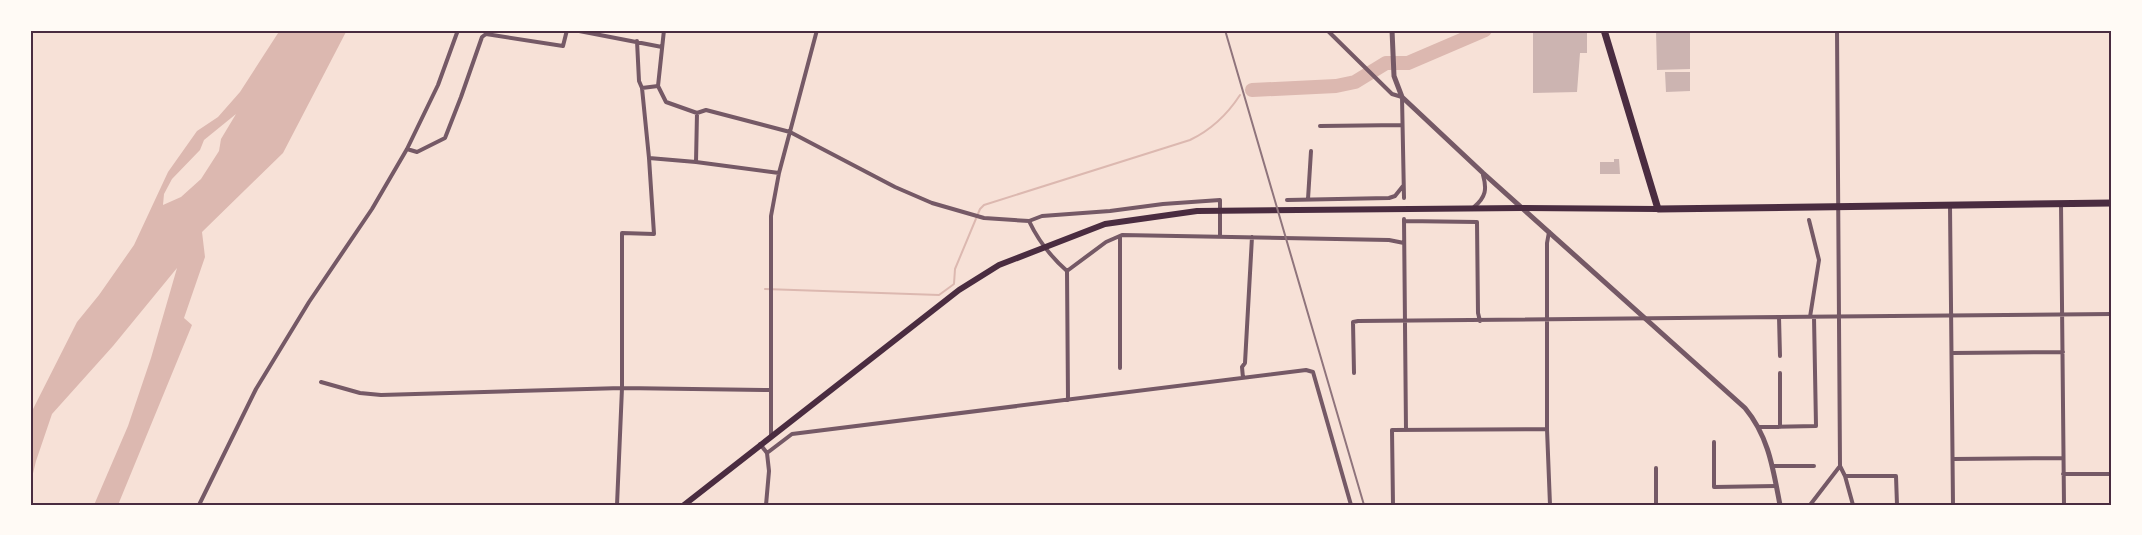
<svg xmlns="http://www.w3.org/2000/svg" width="2142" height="535" font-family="Karla,sans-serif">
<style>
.water{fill:#dcb8b0;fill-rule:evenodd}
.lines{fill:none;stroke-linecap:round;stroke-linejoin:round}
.stream{stroke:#dcb8b0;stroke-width:2}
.river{stroke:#dcb8b0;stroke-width:14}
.building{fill:#ccb4b1}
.minor{stroke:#755966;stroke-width:4}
.tertiary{stroke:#755966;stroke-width:5}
.secondary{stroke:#4a2c40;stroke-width:6}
.primary{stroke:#4a2c40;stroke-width:7}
.rail{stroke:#8f747c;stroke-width:2}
.neatline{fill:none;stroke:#4a2c40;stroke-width:2}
</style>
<rect width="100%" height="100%" fill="#f7e1d7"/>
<path class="water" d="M280,30H347L283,153L202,232L205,257L184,318L192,325L118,505H94L128,426L151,358L177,268L113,346L52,414L36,461L30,486V415L77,322L99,295L134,245L168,172L197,131L218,117L240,92ZM236,114L221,139L219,151L201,179L181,197L163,205L164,194L172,179L200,150L204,140Z"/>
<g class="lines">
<path class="stream" d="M765,289L939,295L954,284L955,269L980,209L984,205L1190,140C1211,130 1227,115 1240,95"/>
<path class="river" d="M1252,90L1336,86L1355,82L1386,63H1408L1485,30"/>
</g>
<path class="building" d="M1533,30H1587V53H1580L1577,92L1533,93Z
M1656,30H1690V69L1657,70Z
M1665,72H1690V91L1666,92Z
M1614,159H1619L1620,174H1600V162H1614Z"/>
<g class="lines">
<path class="minor" d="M574,30L662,47
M664,30L658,86L666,102L697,113L706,110L790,132L895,187L932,203L984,218L1029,221L1042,216L1110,211L1163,204L1220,200V236
M1327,30L1392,94L1402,97L1404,198
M642,88L658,86
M697,113L696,162L779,173
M1320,126L1402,125
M407,149L417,152L445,138L461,97L482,37L486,34L563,46L567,30
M649,158L696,162
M1308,199L1311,151
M1287,200L1389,198L1395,196L1403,186
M2061,204L2064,505
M1950,206L1953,505
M1474,207C1486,197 1487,189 1483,175
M1404,219L1406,430
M1809,220L1819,260L1810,317
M1029,221C1038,240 1051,257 1067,271L1068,400
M1404,221L1477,222L1478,313L1480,321
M1549,232L1547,243V429L1550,505
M1067,271L1106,242L1122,235L1389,240L1404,243
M1779,317L1780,356
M1952,353L2063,352
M1120,368V236
M1354,373L1353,322L1358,321L2112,314
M1780,373V427
M1243,378L1242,367L1245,363L1252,237
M321,382L360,393L381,395L622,388L770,390
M1759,427L1816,426L1814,317
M771,436V216L779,173L817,30
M1714,442V487L1776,486
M760,444L767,453L792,434L1306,370L1313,372L1351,505
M1953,459L2063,458
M1773,466H1814
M1840,466L1845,476L1853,505
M1656,468V505
M2063,474H2112
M1845,476H1896L1897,505
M199,505L256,389L309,302L372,209L407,149L438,85L458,30
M617,505L622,388V233L654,234L649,158L642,88L639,81L637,41
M766,505L769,471L767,453
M1393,505L1392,430L1547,429
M1810,505L1840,466L1837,30"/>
<path class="tertiary" d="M1392,30L1394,76L1402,97L1483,173L1745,408C1769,437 1773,469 1780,505"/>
<path class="secondary" d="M684,505L959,290L999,265L1105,224L1197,211L1522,208L1658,209"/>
<path class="primary" d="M1604,30L1658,209L2112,203"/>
<path class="rail" d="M1225,30L1364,505"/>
</g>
<rect width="2142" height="535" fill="none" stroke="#fffaf5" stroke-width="63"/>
<rect x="32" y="32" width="2078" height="472" class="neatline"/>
</svg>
